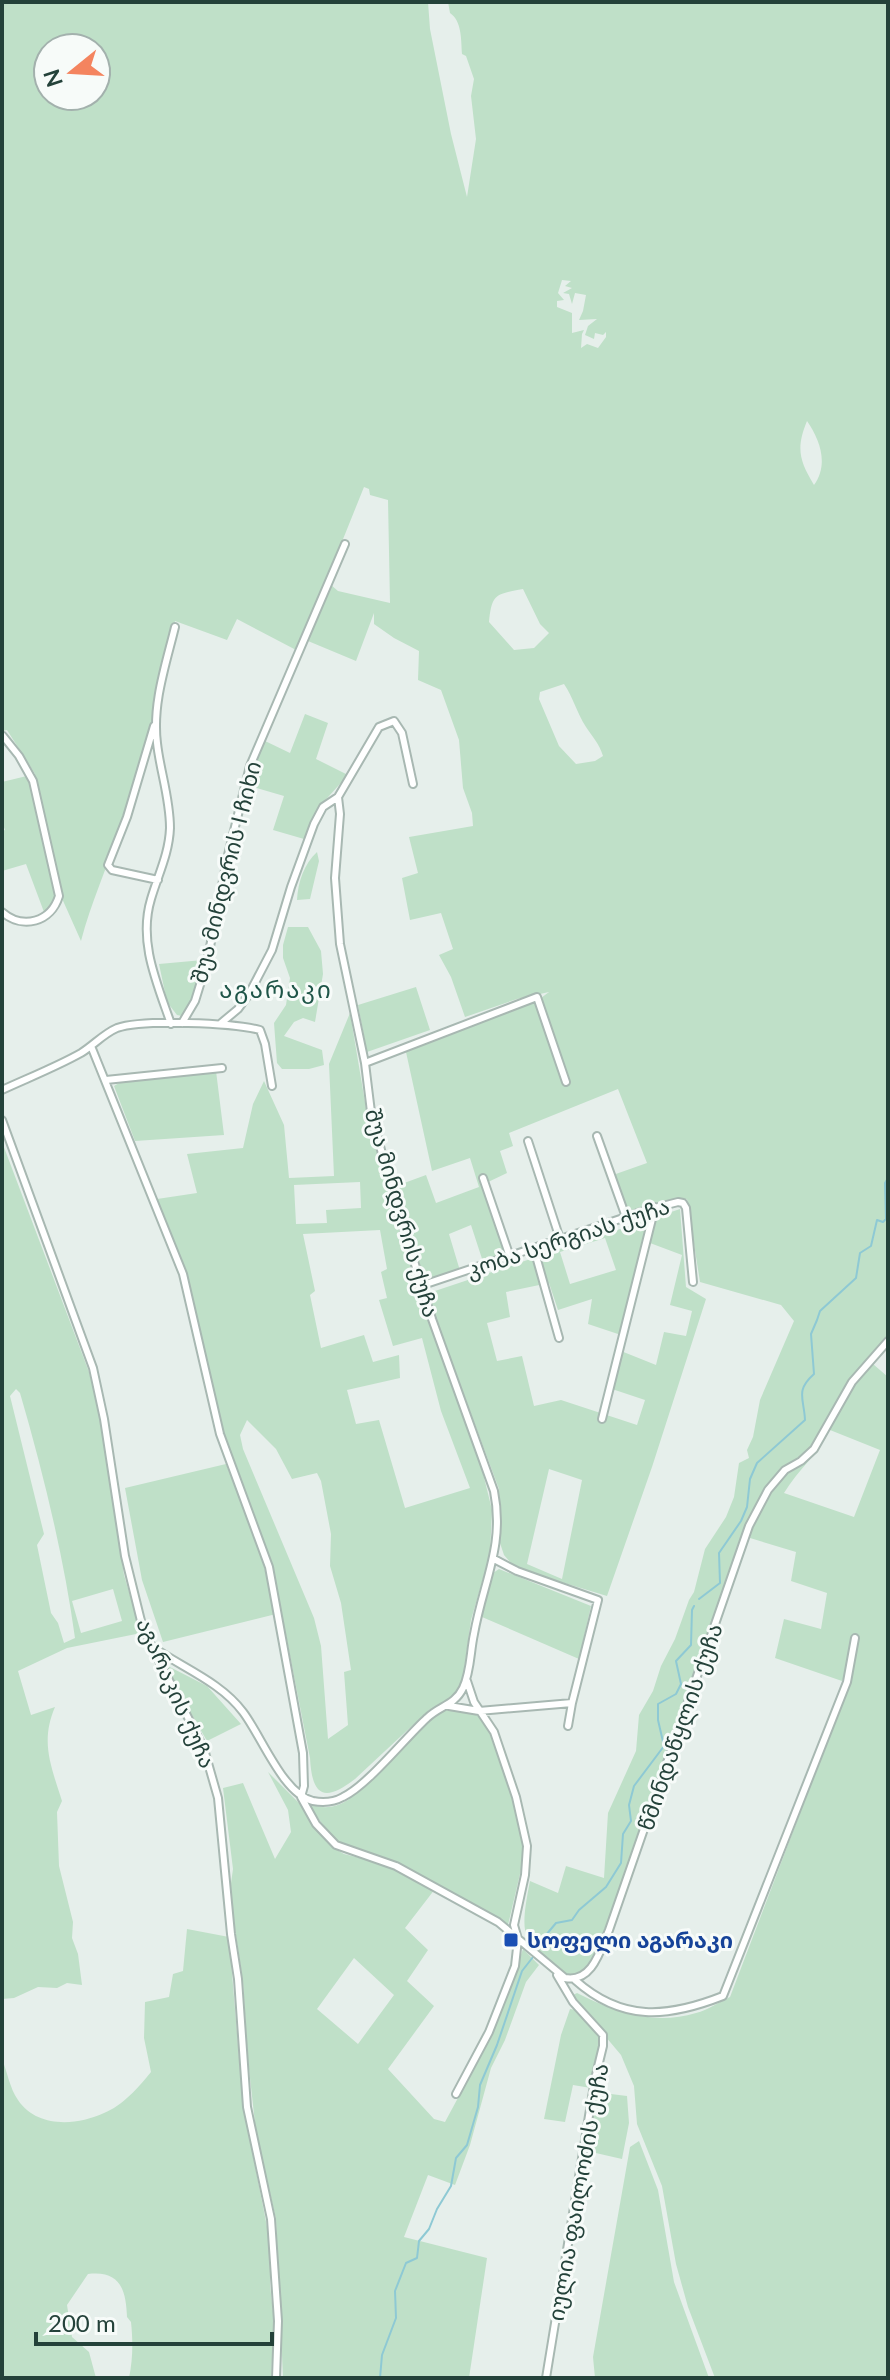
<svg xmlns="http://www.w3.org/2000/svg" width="890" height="2380" font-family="Lato,'Noto Sans Georgian',sans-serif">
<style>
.green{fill:#bfe0c8;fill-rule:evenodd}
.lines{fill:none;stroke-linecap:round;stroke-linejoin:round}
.stream{stroke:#8ec9d4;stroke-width:2}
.minor-casing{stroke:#a8b8b2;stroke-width:10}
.minor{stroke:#fff;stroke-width:6}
.transit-dot{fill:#1a4fb4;stroke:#f7fbf9;stroke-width:3}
.labels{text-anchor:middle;stroke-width:6;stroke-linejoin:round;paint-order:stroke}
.street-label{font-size:22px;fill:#24423a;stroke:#f7fbf9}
.transit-label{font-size:22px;font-weight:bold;fill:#164399;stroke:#f7fbf9;text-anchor:start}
.neighbourhood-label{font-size:24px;letter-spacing:2px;fill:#1f5548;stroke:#f7fbf9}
</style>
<rect width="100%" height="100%" fill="#e6efeb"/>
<path class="green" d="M2,2H428L430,29L451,134L467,197L476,139L471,96L474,79L466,56L462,54C461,40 462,21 450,13L448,2H888V1345L873,1364L888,1377V2378H715L688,2307L676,2264L662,2186L637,2124L634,2086L621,2055L574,1999L573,1995L577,1993C614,2012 654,2026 696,2013C708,2010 719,2002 730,1997L853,1674L846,1672L842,1681L775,1658L784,1619L821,1629L827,1593L791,1581L796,1552L750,1538L751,1532L746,1528L618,1896L594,1958L582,1975L572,1982C525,1942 517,1946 530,1881L558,1893L566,1866L604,1878L608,1813L636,1751L639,1715L653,1691L661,1666L675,1639L689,1600L694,1592L705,1549L726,1517L734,1497L739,1463L749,1458L747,1450L753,1437L760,1400L794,1321L781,1305L700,1282L687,1199L629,1219L613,1175L647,1163L618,1089L509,1133L513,1146L500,1151L507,1173L486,1183L511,1260L485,1268L471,1225L449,1234L461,1274L426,1285L396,1186L426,1175L436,1203L479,1187L470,1158L432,1171L406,1052L541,998L549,992L517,999L465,1017L451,977L439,955L453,949L441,913L410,920L402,878L418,873L409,837L473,826L472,813L463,788L459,740L441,690L418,680L419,651L394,638L374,624V613L356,661L308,641L331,585L338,591L390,603L388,500L370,495L369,489L364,487L298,651L237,619L227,640L175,621C160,691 143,761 120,830C107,867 91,903 81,941L60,894L52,906L44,912L26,864L2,871V831L5,830L2,822V782L35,774L7,730L2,731ZM48,48H96V96H48ZM562,280L571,281L565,286L572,288L563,293L569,294L572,304L575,293L586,295L583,311L579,320L597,319L588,326L585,335L594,339L595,333L603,335L606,332V337L598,348L587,344L581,348L582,334L584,330L572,333V313L557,307V301L564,300L558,293ZM807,421C820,440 829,464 814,485C799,460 796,448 807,421ZM523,589L540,624L549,633L534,648L514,650L489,622C492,594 495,594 523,589ZM564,684C573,697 577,713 586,727C593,738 599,743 603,756L595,761L576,764L559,746L539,699L540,692ZM830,1430L880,1450L854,1517L784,1493C798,1470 818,1454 830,1430Z
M305,714L328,723L316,759L348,775L320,806L304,839L273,830L284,796L250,786L263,740L290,753Z
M317,852L319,861L310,899L297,900C298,882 304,864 317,852Z
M288,927H308L321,951L323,974L315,1022L303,1018L294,1022L284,1036L322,1050L324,1065L309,1069H282L277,1063L274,1023L286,1005L290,978L283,958V945Z
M203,960C199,978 198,1005 182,1016L177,1015L167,1002L159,964Z
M416,987L430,1030L367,1052L358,1005Z
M350,1013L367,1114L420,1288L480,1461L492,1510L490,1554L471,1620L463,1677L458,1689L452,1697L429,1710L355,1779C324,1803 312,1796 310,1758L277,1589L267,1550L224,1436L188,1279L157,1199L197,1193L187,1154L243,1148L253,1104L264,1081L284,1125L289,1178L334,1176L329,1064ZM360,1182L361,1208L326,1210L327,1223L296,1224L294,1185ZM380,1230L387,1269L381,1272L387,1298L379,1300L393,1346L422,1338L441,1411L470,1488L405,1508L379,1420L356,1424L347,1390L400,1378L399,1355L373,1362L364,1335L321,1348L310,1295L315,1291L303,1234ZM247,1420L276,1449L292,1479L317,1473L321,1481L331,1534L330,1566L341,1603L351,1670L344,1672L348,1725L328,1739L321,1646L314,1618L243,1449L240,1435Z
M216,1071L224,1135L135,1141L114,1086L124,1080Z
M2,1142L89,1372L100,1415L124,1575L141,1633L67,1648L18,1671L31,1715L55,1707C40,1742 51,1766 62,1801L57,1812L59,1866L73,1922L72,1938L78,1954L82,1985L67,1983L57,1988L38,1987L14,1998L2,1999ZM16,1389L20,1393C43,1472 64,1557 75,1638L64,1643L58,1623L51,1613L37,1545L44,1534L10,1396ZM113,1589L122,1621L81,1633L72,1601Z
M680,1209L686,1287L706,1299L652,1467L607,1596L515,1568L504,1555L500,1543L499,1489L436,1320L429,1293ZM605,1238L616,1270L570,1284L560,1252ZM642,1240L682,1255L670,1305L692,1311L686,1336L664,1332L656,1365L621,1351L609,1388L645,1400L637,1425L561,1400L534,1406L522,1356L497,1361L487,1323L510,1317L506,1292L549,1283L558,1310L592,1299L588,1324L621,1335ZM549,1469L582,1480L562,1579L527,1564Z
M226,1464L260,1551L276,1614L163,1642L142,1580L125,1488Z
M499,1569L591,1606L579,1659L482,1617L493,1573Z
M162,1663L207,1686L241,1724L207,1741Z
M446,1710C462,1709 475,1711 486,1723L518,1813L523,1838L524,1857L508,1925L388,1859L359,1852L336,1841L306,1803C322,1809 333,1809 348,1800L431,1719Z
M268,1772L299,1803L332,1847L344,1854L388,1865L435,1889L405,1928L428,1950L407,1981L434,2006L388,2069L434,2119L445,2122L494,2031L523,1949L539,1965L526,1982L505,2040L491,2068L470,2145L455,2185L428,2175L404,2237L487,2258L469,2378H283L276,2219L256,2132L248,2060L243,1982L232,1909L230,1890L233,1869L223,1788L243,1783L275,1859L291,1832L288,1810ZM354,1958L394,1995L358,2044L317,2009Z
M187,1929L229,1937L243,2105L270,2242V2285L274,2321L271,2378H129C133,2359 133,2341 131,2322L127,2317C126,2291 121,2270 88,2274L67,2305L72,2337L89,2352L96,2378H2V2059C7,2071 10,2089 18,2100C37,2128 76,2126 104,2113C122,2106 139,2087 151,2072L144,2038L145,2002L169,1997L173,1974L183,1971Z
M570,2009L576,2010L599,2035V2044L591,2088L573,2085L565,2122L544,2119L561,2035Z
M595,2092L627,2096L629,2123L622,2159L587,2151Z
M639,2141L658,2190L674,2282L709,2378H595L593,2357L630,2147Z"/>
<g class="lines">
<path class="stream" d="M699,1599L720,1583L719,1553L741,1521L747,1507L750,1479L757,1463L805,1420C804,1398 795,1391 814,1374L811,1334L817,1320L820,1311L856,1278L860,1253L871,1246L877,1220L883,1222L886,1219L885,1183L888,1178
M536,1947L556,1923L572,1920L579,1910L606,1887L621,1863L623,1834L631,1821L629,1805L634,1786L664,1746L658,1720V1704L676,1694L681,1684L676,1661L691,1645L692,1610L694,1606
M380,2378L382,2355L396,2318L395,2291L406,2263L417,2258L419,2241L429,2229L437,2209L451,2186L456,2158L467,2145L478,2107L480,2085L497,2045L522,1971L533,1957"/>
<defs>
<path id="minor" d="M154,726L127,817L108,865L112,870L158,880
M338,797L379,727L394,721L402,733L413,784
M2,912C23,930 51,922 59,896L33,781L19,756L3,736
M182,1023L195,1001L207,962L228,855L250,766L345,544
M171,1024C157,983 138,942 151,899C158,875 169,854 170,828C170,798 160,771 157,743C152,704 166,664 175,627
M91,1046L183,1274L220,1434L269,1567L303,1753L304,1786L301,1797L316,1824L336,1845L396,1866L498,1922L565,1978C592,1983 600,1951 609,1930L749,1526L768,1490L785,1470L801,1461L814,1449L852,1382L888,1341
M365,1063L537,997L566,1082
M106,1080L222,1068
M2,1090C28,1078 56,1067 81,1053C94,1045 103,1034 117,1028C143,1019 233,1023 260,1030L265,1044L272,1086
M2,1120L93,1368L104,1419L125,1556L143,1629L204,1749L218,1798L231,1934L238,1979L247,2107L271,2219L278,2321L276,2378
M597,1136L626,1217
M528,1141L560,1239
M483,1178L510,1257
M534,1249L559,1338
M423,1285L647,1210L678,1202L683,1203L686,1208L693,1282
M602,1419L655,1207
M150,1645C180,1667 220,1681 243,1712C262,1737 283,1794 313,1801C324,1803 334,1802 343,1797C368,1785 405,1738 427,1718C439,1706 455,1705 463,1688C471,1671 470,1652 474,1634C483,1582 505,1546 494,1491L432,1319L390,1184L371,1112L365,1063L340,944L335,878L340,814L338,797L323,807L314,824L291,887L272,950L249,994L238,1009L220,1024
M449,1706L479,1711L572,1703L598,1600L517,1571L494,1559
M568,1726L572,1703
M575,1980C622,2022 667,2018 723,1996L847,1682L855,1638
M456,2094L489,2032L515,1966L518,1939L514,1925L525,1875L527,1846L516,1797L494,1732L474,1702L467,1681
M546,2378L595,2079L603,2046V2035L573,2002L557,1975"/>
</defs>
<use href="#minor" class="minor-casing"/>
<use href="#minor" class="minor"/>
</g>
<rect class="transit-dot" x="503" y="1932" width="16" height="16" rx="4"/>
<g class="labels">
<g class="street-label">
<text transform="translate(226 872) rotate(-76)" y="8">შუა მინდვრის I ჩიხი</text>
<text transform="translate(402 1213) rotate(74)" y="8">შუა მინდვრის ქუჩა</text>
<text transform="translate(568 1238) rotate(-18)" y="8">კობა სერგიას ქუჩა</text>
<text transform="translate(176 1693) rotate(66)" y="8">აგარაკის ქუჩა</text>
<text transform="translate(680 1727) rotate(-71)" y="8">წმინდაწყლის ქუჩა</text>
<text transform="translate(578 2192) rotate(-80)" y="8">იულია ფაილოძის ქუჩა</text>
</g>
<g class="transit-label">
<text x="527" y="1948">სოფელი აგარაკი</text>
</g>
<g class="neighbourhood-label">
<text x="276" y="998">აგარაკი</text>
</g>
</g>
<rect width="890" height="2380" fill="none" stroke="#24423a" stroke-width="8"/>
<g transform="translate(72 72) rotate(252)"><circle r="38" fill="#f7fbf9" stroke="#a3b1ad" stroke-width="2"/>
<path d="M0-6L14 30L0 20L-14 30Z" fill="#f4845f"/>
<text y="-12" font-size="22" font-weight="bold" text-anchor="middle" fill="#24423a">N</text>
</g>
<path d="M36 2332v12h236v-12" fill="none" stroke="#24423a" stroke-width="4"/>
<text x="48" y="2332" font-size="24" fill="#24423a" stroke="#f7fbf9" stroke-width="6" paint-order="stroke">200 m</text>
</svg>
